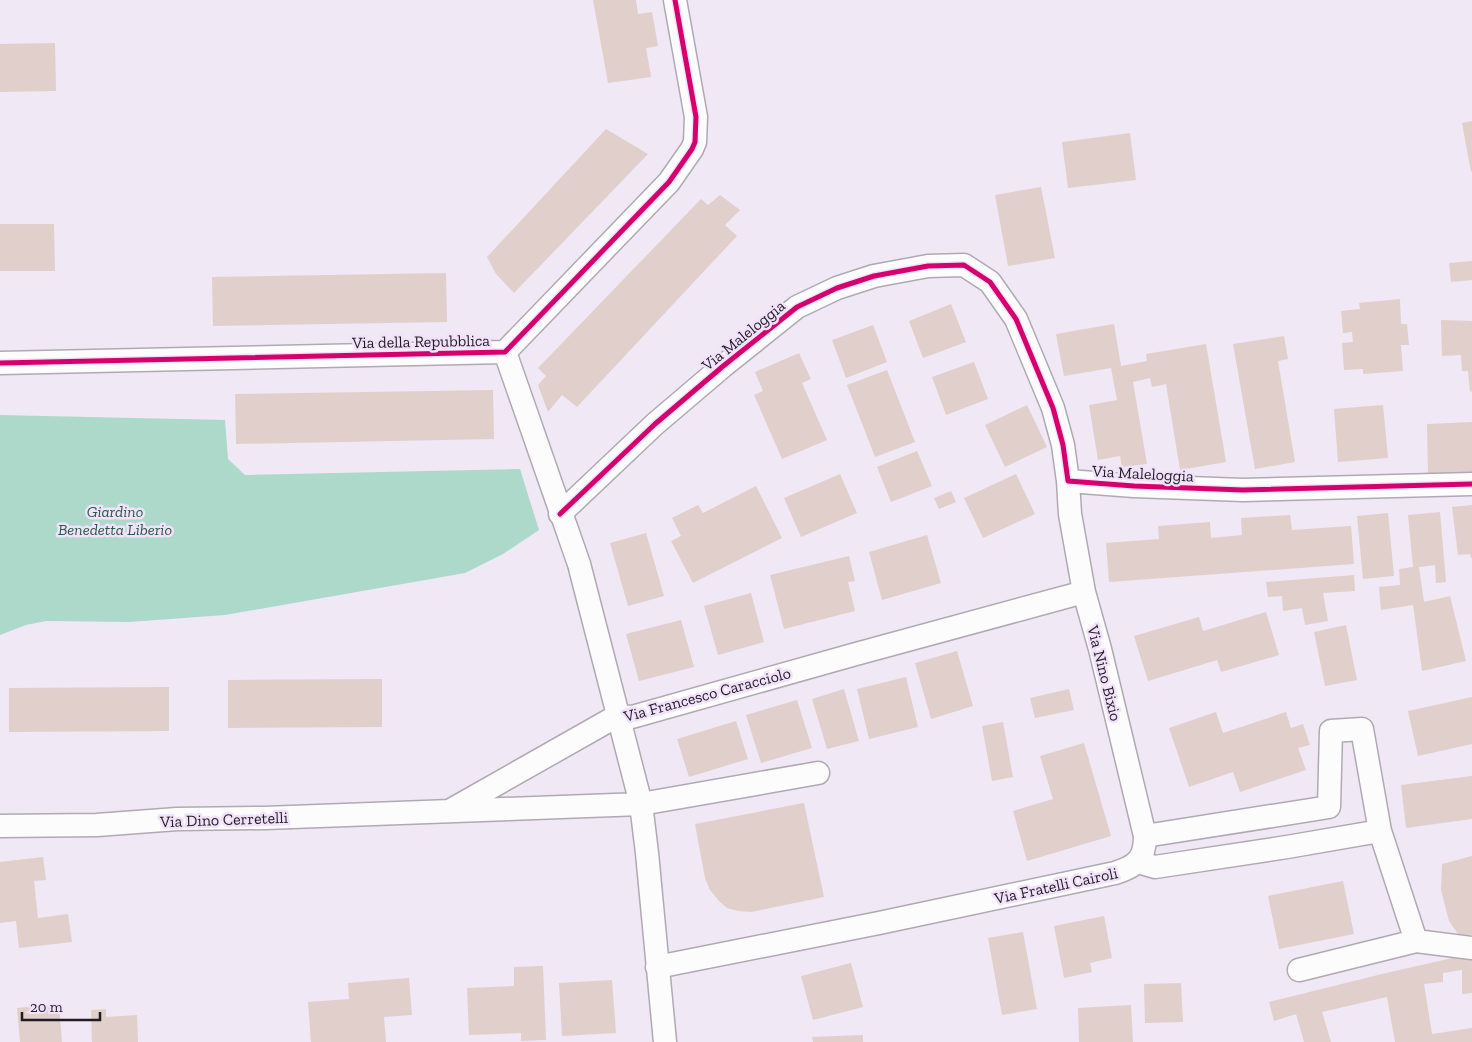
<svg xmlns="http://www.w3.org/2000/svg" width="1472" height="1042" font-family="'Zilla Slab',serif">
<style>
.green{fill:#acd9ca}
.building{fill:#e1cfcb}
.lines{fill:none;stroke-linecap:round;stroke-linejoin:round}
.minor-casing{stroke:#b0a9b3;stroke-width:25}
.minor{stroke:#fdfcfd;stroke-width:22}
.cycleway-casing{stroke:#f1e2fa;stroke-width:8}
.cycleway{stroke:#d6006c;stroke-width:5}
.labels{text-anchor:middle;stroke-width:5;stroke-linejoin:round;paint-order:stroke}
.street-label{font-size:16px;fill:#211c24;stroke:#f1e2fa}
.park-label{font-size:16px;font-style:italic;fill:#285a46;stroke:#f1e2fa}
</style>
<rect width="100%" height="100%" fill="#f0e8f4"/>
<path class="green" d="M0,415L225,420L228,459L245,475L520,469L539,530L503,554L465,573L225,615L129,622L46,621L26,625L0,635Z"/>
<path class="building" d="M593,0H636L638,14L652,12L658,46L646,48L651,77L608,83Z
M55,43L56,91L0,92V44Z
M1472,121V171L1471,172L1462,123Z
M606,129L648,154L514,293L496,274L487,257Z
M1130,133L1136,180L1068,188L1062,142Z
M1041,187L1055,258L1008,266L995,195Z
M720,195L740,210L725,225L737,236L577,407L562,395L548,412L538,385L546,376L538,368L701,199L708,205Z
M0,224H54L55,271H0Z
M1472,261V280L1451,282L1449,263Z
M446,273L447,322L213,326L212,277Z
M1400,299L1401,324H1407L1409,345H1401L1403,371L1363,374V369L1344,370L1342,343L1353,342L1352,332L1343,333L1341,311L1360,309L1359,303Z
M951,304L966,342L923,358L909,321Z
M1441,320L1472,321V391L1470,392L1468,371H1462L1461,355L1442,356Z
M1114,324L1121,366L1147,361L1146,354L1206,344L1226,462L1180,470L1166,384L1152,387L1150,378L1133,382L1147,464L1122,467L1120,456L1098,460L1089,405L1117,400L1111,368L1064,376L1056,334Z
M873,325L887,362L846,378L832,340Z
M1284,336L1288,359L1278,361L1295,462L1255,469L1233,344Z
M799,353L811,379L802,383L827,440L782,459L754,395L763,391L755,372Z
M974,362L988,399L946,415L932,377Z
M887,370L915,442L875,457L847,385Z
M493,390L494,439L236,444L235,394Z
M1027,405L1047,447L1005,467L985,425Z
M1383,405L1388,458L1338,462L1334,409Z
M1472,422V475L1428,476L1427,424Z
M917,451L932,486L891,502L877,467Z
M840,474L857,513L801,537L784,498Z
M1016,474L1035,514L983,538L964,498Z
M756,486L782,538L693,583L671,541L681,536L672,518L698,505L703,513Z
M951,491L956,502L939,509L934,498Z
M1472,505V558H1471L1470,554L1458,555L1452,507Z
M1440,512L1446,582L1436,583L1435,565L1419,567L1424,602L1450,596L1466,661L1422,671L1413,605L1381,610L1379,587L1400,585L1399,569L1413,567L1408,515Z
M1388,513L1394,576L1363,579L1357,516Z
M1290,515L1292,530L1351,526L1354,564L1109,582L1106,543L1159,539L1158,526L1210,522L1211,538L1242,535L1241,518Z
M646,533L664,596L628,606L610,543Z
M927,535L941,583L882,600L869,552Z
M849,556L855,581L848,582L855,611L784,629L770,575Z
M1354,575L1355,591L1323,593L1328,621L1305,625L1302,608L1283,611L1282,596L1268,597L1266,582Z
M751,593L764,642L718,655L704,606Z
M1266,612L1279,655L1221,672L1217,660L1148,681L1134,636L1199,617L1203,631Z
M681,620L694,667L639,681L626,634Z
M1346,625L1357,680L1325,686L1314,632Z
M957,651L973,706L931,719L915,663Z
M906,677L918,727L869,739L857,689Z
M382,679V727L228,728V680Z
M169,687V731L9,732V688Z
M844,689L859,741L827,749L812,699Z
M1069,689L1074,710L1035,718L1030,698Z
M1472,697V744L1418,756L1408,711Z
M797,700L812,748L761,763L746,715Z
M1216,712L1223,733L1286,712L1291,728L1303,724L1310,745L1298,748L1306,770L1240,792L1233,772L1189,787L1169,728Z
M736,721L748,759L689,777L677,739Z
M1003,722L1013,777L992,781L982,726Z
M1084,743L1111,836L1027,861L1013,811L1053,799L1040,756Z
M1472,776V819L1406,828L1401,785Z
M804,803L824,897L751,912L738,911L727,908L719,901L710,890L705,878L695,824Z
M1472,856V935L1461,938L1449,921L1441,890L1442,864Z
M43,857L46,880L34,881L38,918L68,914L72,942L19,948L16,921L0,923V862Z
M1343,881L1354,934L1279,949L1268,896Z
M1104,916L1112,958L1090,963L1092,972L1064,978L1054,926Z
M1023,932L1037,1009L1002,1015L988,938Z
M1461,956L1472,957V993L1462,994V970L1443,973V982L1424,984L1432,1034L1472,1028V1042H1395L1387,997L1322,1012L1331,1042H1304L1296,1014L1274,1021L1269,1002L1382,974Z
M851,963L863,1007L813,1020L801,976Z
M543,966L546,1040L521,1041V1033L469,1035L467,988L514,986V967Z
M409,978L412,1015L384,1017L386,1042H311L308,1002L349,999L348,983Z
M612,980L616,1033L562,1036L559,983Z
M1181,983L1183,1022L1145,1023L1144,984Z
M59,1004L62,1042H20L17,1008Z
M1131,1005L1133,1042H1079L1078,1008Z
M106,1009V1017L137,1015L138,1042H92L91,1010Z
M863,1035V1042H813L812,1037Z"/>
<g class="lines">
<defs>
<path id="minor" d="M505,352L579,564L641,804L647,853L665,1042
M0,363L505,352L669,182L692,149L695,142L696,117L675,0
M560,514L655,424L722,367L797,307L837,288L874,276L928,266L964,265L990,282L1016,319L1053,408L1063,445L1068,481L1134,486L1243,490L1472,484
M617,716L632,717L856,654L1084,592
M451,810L617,716
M0,826L97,825L177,819L265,818L641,804L818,773
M1380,831L1416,941L1472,948
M1138,862L1155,867L1287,847L1380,831L1362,729L1331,731L1329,807L1145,836
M657,967L879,923L1115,873C1137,866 1145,859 1145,836L1100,649L1084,592L1070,514L1068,481
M1299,970L1416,941"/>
</defs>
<use href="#minor" class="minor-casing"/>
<use href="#minor" class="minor"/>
<defs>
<path id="cycleway" d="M0,363L505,352L669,182L692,149L695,142L696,117L675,0
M560,514L655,424L722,367L797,307L837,288L874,276L928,266L964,265L990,282L1016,319L1053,408L1063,445L1068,481L1134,486L1243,490L1472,484"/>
</defs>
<use href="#cycleway" class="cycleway-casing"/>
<use href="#cycleway" class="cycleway"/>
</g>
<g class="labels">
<g class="street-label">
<text transform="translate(743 335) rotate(-39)" y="6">Via Maleloggia</text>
<text transform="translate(421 341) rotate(-1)" y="6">Via della Repubblica</text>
<text transform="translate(1143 473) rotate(3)" y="6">Via Maleloggia</text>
<text transform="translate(1105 673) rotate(76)" y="6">Via Nino Bixio</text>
<text transform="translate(707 694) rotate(-15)" y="6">Via Francesco Caracciolo</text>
<text transform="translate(224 819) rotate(-2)" y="6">Via Dino Cerretelli</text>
<text transform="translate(1056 885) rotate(-12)" y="6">Via Fratelli Cairoli</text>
</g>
<g class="park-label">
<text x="115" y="517">Giardino<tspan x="115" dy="18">Benedetta Liberio</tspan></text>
</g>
</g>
<path d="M22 1012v8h78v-8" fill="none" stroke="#211c24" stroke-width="2.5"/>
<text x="30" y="1012" font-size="15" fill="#211c24" stroke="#f1e2fa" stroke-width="4" paint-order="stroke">20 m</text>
</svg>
